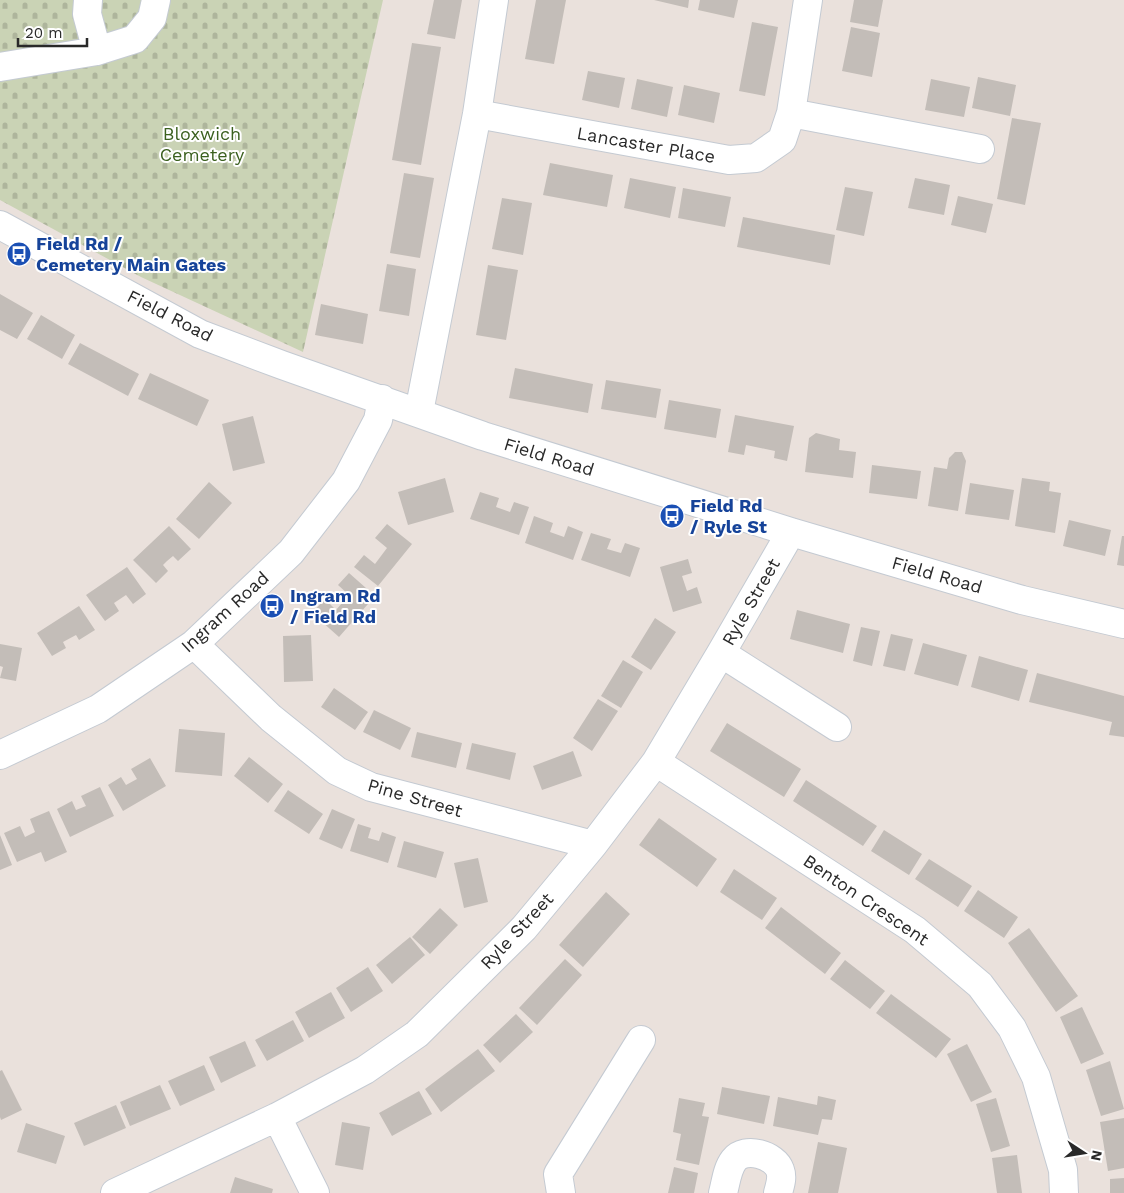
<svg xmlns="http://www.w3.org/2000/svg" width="1124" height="1193" font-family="'Work Sans',sans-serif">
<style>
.cemetery{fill:url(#cemetery-stones)}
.building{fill:#c3bdb8}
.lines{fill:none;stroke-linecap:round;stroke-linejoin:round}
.minor-casing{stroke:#c4cad2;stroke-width:30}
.minor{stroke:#fff;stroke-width:28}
.labels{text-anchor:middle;stroke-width:4;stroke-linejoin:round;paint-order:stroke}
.park-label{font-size:18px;fill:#3b601f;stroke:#fff}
.street-label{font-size:18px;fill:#292929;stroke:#fff}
.transit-label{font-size:18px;font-weight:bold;fill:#164399;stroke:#fff;text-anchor:start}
</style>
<defs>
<pattern id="cemetery-stones" width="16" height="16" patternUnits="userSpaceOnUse" patternTransform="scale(1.25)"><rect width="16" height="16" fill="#cad3b5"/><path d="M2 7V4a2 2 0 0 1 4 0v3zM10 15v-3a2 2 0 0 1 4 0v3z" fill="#aeb59c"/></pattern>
</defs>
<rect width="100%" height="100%" fill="#eae1dc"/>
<path class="cemetery" d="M0,0H383L303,352L141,277L0,200Z"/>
<path class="building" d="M434,0H462L455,39L427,34Z
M536,0H566L554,64L525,59Z
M654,0H689L688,8Z
M700,0H738L734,18L698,10Z
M854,0H883L878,27L850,22Z
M752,22L778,27L765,96L739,91Z
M851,27L880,33L872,77L842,71Z
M412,43L441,47L421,165L392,160Z
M588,71L625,78L619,108L582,100Z
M978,77L1016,85L1010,116L972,108Z
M637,79L673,87L667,117L631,109Z
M931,79L970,87L964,117L925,110Z
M684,85L720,93L714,123L678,115Z
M1012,118L1041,123L1025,205L997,199Z
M550,163L613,175L607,207L543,195Z
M404,173L434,178L420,258L390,253Z
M630,178L676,187L670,218L624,208Z
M915,178L950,185L944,215L908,208Z
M845,187L873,192L864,236L836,230Z
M683,188L731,197L725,227L678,218Z
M958,196L993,204L986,233L951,225Z
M502,198L532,203L523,255L492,249Z
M743,217L835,235L830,265L737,247Z
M387,264L416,269L409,316L379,311Z
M488,265L518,270L506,340L476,335Z
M0,294L33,313L17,339L0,330Z
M321,304L368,314L363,344L315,335Z
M41,315L75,335L62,359L27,339Z
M80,343L139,374L128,396L68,364Z
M515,368L593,384L588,413L509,398Z
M150,373L209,400L197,426L138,399Z
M606,380L661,389L656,418L601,409Z
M669,400L721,409L716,438L664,429Z
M735,415L794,426L787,461L774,458L775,451L746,445L744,455L728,452Z
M253,416L265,463L233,471L222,424Z
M816,433L840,439L839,450L856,452L853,478L805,472L809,438Z
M955,452H962L966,461L958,511L928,506L934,467L947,469L949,458Z
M872,465L921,471L917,499L869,493Z
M445,478L454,512L408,525L398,492Z
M1022,478L1050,482L1049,491L1061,493L1055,533L1015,526Z
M209,482L232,503L199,539L176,519Z
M970,483L1014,490L1009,520L965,514Z
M480,492L499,498L496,507L510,512L514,502L529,507L519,535L470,519Z
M534,516L553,523L550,532L564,537L568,526L583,532L573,560L525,543Z
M1069,520L1111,530L1105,556L1063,546Z
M387,524L412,544L378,586L354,567L364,555L375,564L387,548L375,538Z
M169,526L191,549L178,561L173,556L167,561L163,565L168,571L156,583L133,560Z
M591,533L611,539L607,549L621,553L625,543L640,548L630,577L581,560Z
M1122,536H1124V566L1117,565Z
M688,559L692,573L682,576L687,591L697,587L702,603L673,612L660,567Z
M127,567L146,594L133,604L126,595L114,603L119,611L105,621L86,595Z
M349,573L375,596L339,637L312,613L325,599L336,610L349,595L338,585Z
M79,606L95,630L79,640L76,635L63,642L66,648L52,656L37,633Z
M797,610L850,624L843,653L790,639Z
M655,618L676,632L651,670L631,657Z
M861,627L880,631L872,666L853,661Z
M891,634L913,639L905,671L883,666Z
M311,635L313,681L284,682L283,636Z
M923,643L967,655L958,686L914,674Z
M0,644L22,648L16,681L0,678L3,667L0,666Z
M979,656L1028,670L1019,701L971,687Z
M623,660L643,672L621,708L601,696Z
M1037,673L1124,696V737L1109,735L1112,722L1029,702Z
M334,688L368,712L355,730L321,707Z
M598,699L618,711L592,751L573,738Z
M374,710L411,728L400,750L363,732Z
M727,723L801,769L784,797L710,751Z
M179,729L225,733L222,776L175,772Z
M417,732L462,743L456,768L411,757Z
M472,743L516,753L510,780L466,769Z
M573,751L582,776L542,790L533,766Z
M249,757L283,784L268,803L234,776Z
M150,758L166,786L123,811L108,785L121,777L126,785L137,779L131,769Z
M806,780L877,826L863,846L793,801Z
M100,787L114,816L70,837L57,809L72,801L76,810L86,806L81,796Z
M288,790L323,814L309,834L274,811Z
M332,809L355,819L342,849L319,839Z
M49,811L67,852L45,862L41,852L17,862L4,833L20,826L25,837L35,832L30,819Z
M659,818L717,859L697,887L639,845Z
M358,824L371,828L368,838L379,841L382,832L396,837L388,863L350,851Z
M884,830L922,854L909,875L871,851Z
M0,835L12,865L0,870Z
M404,841L444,852L436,878L397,867Z
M478,858L488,902L464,908L454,863Z
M929,859L972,886L958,907L915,879Z
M734,869L777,898L762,920L720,892Z
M978,890L1018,917L1004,938L964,911Z
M606,892L630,914L583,967L559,945Z
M781,907L841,953L825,974L765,928Z
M440,908L458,925L430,954L412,937Z
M1029,928L1078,996L1056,1012L1008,943Z
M410,937L425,955L392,984L376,965Z
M565,959L582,975L537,1025L519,1008Z
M845,960L885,991L870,1009L830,979Z
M368,967L383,991L351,1012L336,988Z
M331,992L345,1018L309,1038L295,1012Z
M891,994L951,1039L936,1058L876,1013Z
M1082,1007L1104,1054L1081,1064L1060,1017Z
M516,1014L533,1032L500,1063L483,1045Z
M293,1020L304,1041L267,1061L255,1040Z
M245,1041L256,1066L221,1083L209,1057Z
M967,1044L992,1092L971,1102L947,1054Z
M478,1049L495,1071L441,1112L425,1089Z
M1110,1061L1124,1109L1101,1116L1086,1070Z
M204,1065L215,1090L180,1106L168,1081Z
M2,1070L22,1110L1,1120L0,1117V1071Z
M160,1085L171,1109L130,1126L120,1102Z
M722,1087L770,1096L764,1124L717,1114Z
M419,1091L432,1114L392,1136L379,1113Z
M818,1096L836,1100L832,1120L822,1119L818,1135L773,1126L778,1097L817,1105Z
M679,1098L705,1103L702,1116L709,1117L699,1165L676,1160L681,1134L673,1132Z
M996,1098L1010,1146L991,1152L976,1104Z
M116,1105L126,1128L84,1146L74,1123Z
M1124,1118V1168L1108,1171L1100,1122Z
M342,1122L370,1127L363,1170L335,1165Z
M26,1123L65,1136L56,1164L17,1152Z
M818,1142L847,1148L838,1193H808Z
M1017,1155L1022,1193H997L992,1158Z
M674,1167L698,1173L694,1193H668Z
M235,1177L273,1189L272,1193H230Z
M1124,1178V1193H1110V1179Z"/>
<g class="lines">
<defs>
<path id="minor" d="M88,0L87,14L97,51
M0,67L97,51L135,39L152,18L156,0
M791,113L980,149
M477,114L729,160L756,158L782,140L791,113L808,0
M0,225L200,334L282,365L483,436L791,532L1022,600L1124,624
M419,412L477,114L494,0
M194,644L271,718L337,771L371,787L593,845
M721,653L837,727
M0,755L98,709L194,644L291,552L346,481L378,420L382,399
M656,762L915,930L980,985L1012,1028L1036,1077L1063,1170L1064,1193
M277,1117L315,1193
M115,1193L277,1117L365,1070L417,1034L524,928L593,845L656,762L721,653L791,532
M561,1193L558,1174L641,1040
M723,1193C726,1182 727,1169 734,1160C745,1146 775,1155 780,1170C783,1178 780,1185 778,1193"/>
</defs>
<use href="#minor" class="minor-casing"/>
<use href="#minor" class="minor"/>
</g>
<defs>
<symbol id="bus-disc" viewBox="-11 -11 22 22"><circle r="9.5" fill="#1a4fb4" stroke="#fff"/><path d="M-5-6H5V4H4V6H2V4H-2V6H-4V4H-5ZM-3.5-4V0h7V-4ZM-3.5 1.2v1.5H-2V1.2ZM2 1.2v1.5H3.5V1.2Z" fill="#fff"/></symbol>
</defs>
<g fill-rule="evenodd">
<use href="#bus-disc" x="5" y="240" width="28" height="28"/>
<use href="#bus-disc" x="658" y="502" width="28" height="28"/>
<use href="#bus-disc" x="258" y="592" width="28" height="28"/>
</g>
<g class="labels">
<g class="park-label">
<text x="202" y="140">Bloxwich<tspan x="202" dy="21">Cemetery</tspan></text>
</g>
<g class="street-label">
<text transform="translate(646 145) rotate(10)" y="6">Lancaster Place</text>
<text transform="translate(170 316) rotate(27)" y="6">Field Road</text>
<text transform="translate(549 457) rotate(17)" y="6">Field Road</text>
<text transform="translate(937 575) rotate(16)" y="6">Field Road</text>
<text transform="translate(751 602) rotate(-60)" y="6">Ryle Street</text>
<text transform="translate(225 612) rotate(-42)" y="6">Ingram Road</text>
<text transform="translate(415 798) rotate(16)" y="6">Pine Street</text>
<text transform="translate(866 900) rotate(34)" y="6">Benton Crescent</text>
<text transform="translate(517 931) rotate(-47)" y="6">Ryle Street</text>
</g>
<g class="transit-label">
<text x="36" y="250">Field Rd /<tspan x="36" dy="21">Cemetery Main Gates</tspan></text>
<text x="690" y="512">Field Rd<tspan x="690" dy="21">/ Ryle St</tspan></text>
<text x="290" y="602">Ingram Rd<tspan x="290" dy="21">/ Field Rd</tspan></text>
</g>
</g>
<g transform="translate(1084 1153) rotate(102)" stroke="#ffffff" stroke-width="4" paint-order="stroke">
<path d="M0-4L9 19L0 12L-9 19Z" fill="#292929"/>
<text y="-8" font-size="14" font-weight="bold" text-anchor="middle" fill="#292929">N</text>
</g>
<path d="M18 38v8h69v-8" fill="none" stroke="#292929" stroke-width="2.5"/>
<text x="25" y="38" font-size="15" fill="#292929" stroke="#ffffff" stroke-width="4" paint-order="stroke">20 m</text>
</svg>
